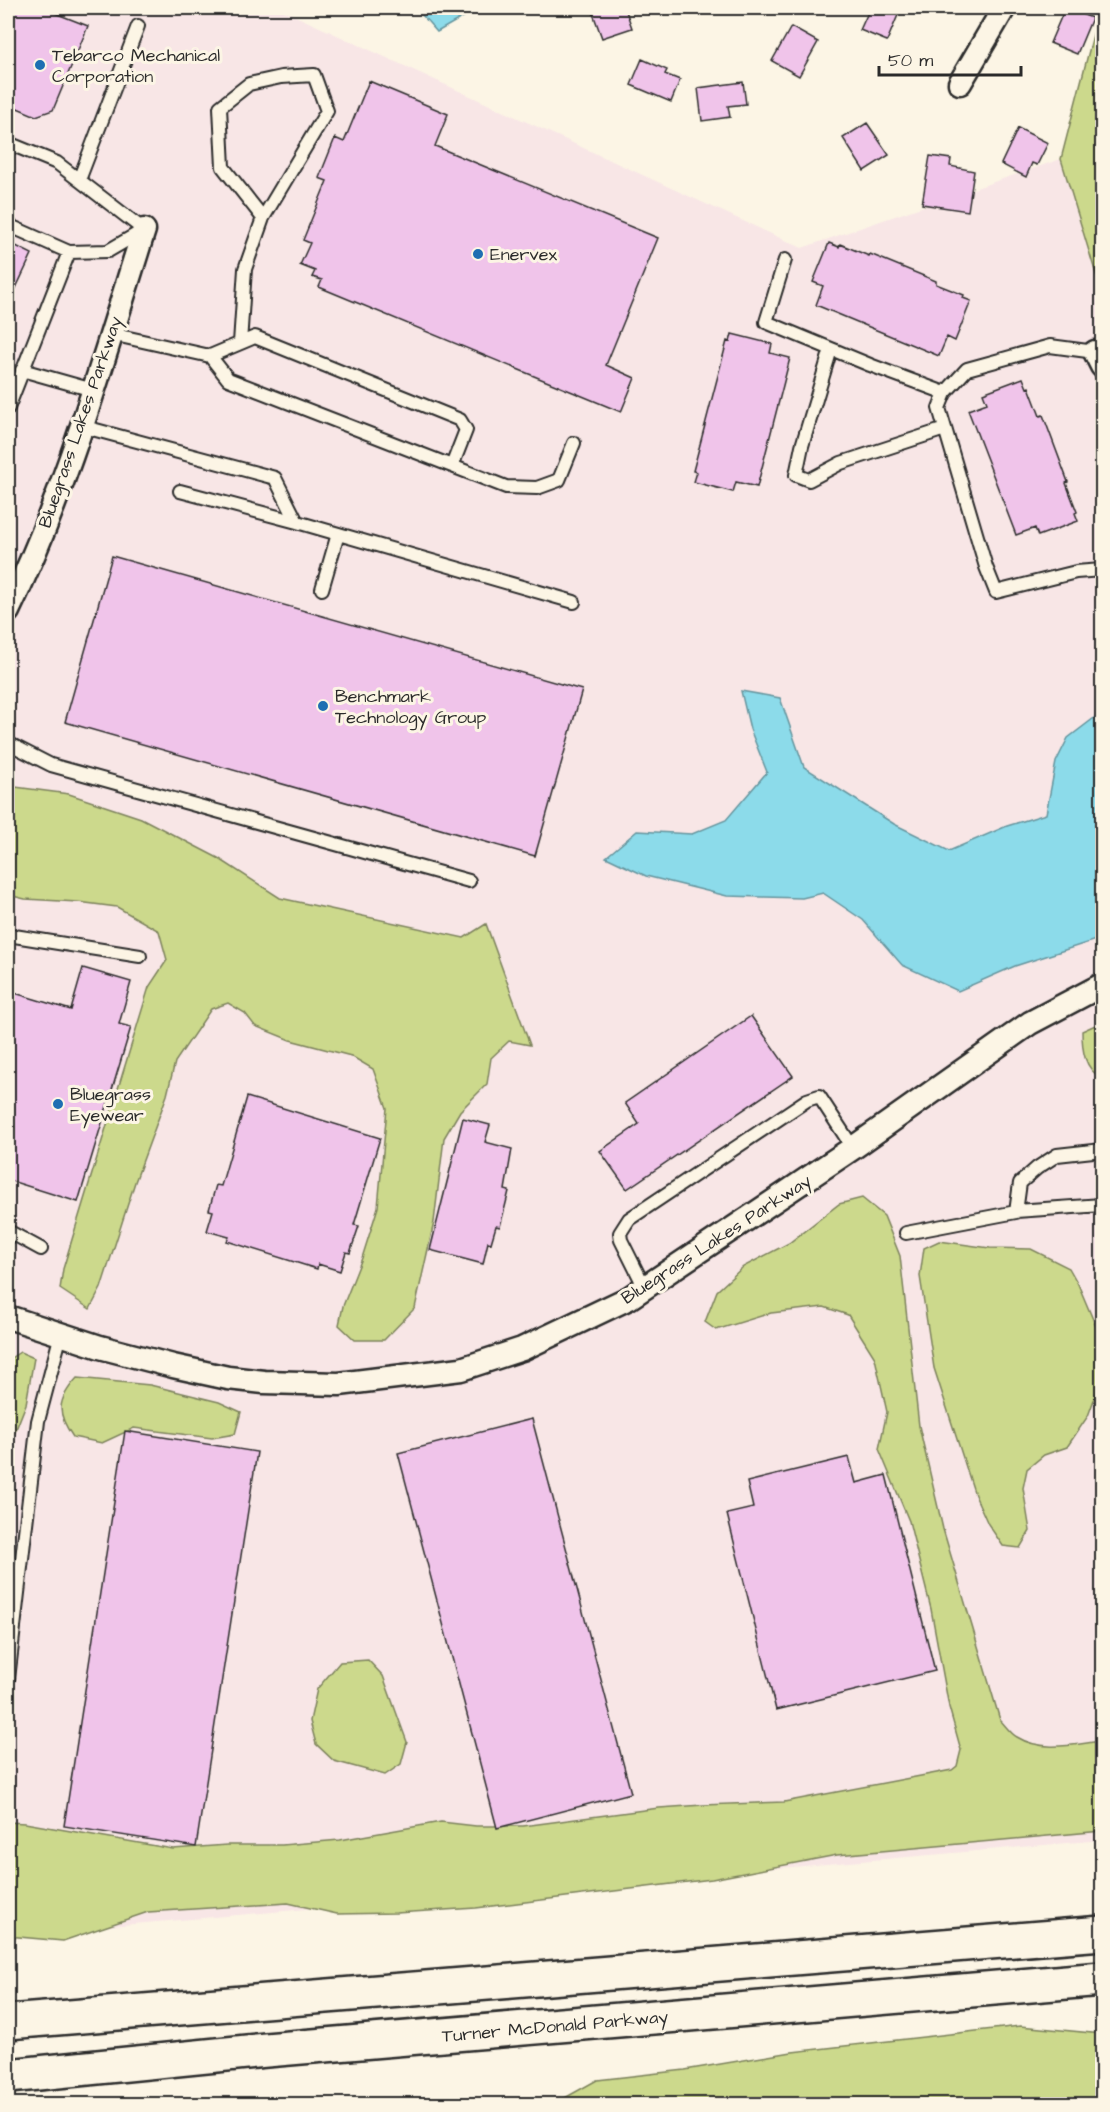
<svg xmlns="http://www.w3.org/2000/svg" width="1110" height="2112" font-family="'Architects Daughter',sans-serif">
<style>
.built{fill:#f8e6e6}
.green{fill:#ccd98c;stroke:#7c825c;stroke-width:1.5}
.water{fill:#8cdbea;stroke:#65959e;stroke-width:1.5}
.building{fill:#f0c4ea;stroke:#2b2b2b;stroke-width:1.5}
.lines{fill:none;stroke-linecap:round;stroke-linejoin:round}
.lane-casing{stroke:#2b2b2b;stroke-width:16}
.street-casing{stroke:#2b2b2b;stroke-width:27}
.highway-casing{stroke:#2b2b2b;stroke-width:38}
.lane{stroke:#fcf5e5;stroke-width:12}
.street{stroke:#fcf5e5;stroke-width:22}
.highway{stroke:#fcf5e5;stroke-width:33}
.poi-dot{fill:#1f6fb2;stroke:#fcf5e5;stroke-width:2}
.labels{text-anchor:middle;stroke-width:6;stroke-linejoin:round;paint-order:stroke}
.poi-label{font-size:18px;fill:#2b2b2b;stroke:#fcf5e5;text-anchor:start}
.street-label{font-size:18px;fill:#2b2b2b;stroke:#fcf5e5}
</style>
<rect width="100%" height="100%" fill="#fcf5e5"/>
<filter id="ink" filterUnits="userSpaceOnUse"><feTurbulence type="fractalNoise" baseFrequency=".0167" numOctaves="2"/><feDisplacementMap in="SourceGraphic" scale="12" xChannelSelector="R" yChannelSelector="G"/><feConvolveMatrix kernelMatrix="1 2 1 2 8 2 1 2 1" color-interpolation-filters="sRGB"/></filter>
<g filter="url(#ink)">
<path class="built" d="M8,8H278L802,248L1061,159L1102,294V1840L8,1935Z"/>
<path class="green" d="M1100,8H1102V294L1061,159Z
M15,787L69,794L141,818L218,858L280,898L464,938L486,924L530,1045L509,1041L491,1058L487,1084L460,1111L444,1138L434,1222L415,1308L384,1340H355L339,1325L343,1306L362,1258L378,1207L387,1108L373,1069L351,1056L290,1040L255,1026L245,1013L228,1003L211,1009L175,1062L167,1095L135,1182L101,1288L90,1309L60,1289L63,1269L149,987L167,960L159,931L117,907L78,902L25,899L8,895V788Z
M1102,1022V1078C1084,1069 1082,1050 1082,1031Z
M862,1198L884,1216L900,1256L919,1426L943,1529L1000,1720C1005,1725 1011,1734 1017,1737C1043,1753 1075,1744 1102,1741V1831L837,1855L712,1879L476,1908L396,1913L337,1914L288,1903L148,1912L63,1941L8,1936V1822L25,1823L173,1849L227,1845H282L340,1840L441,1822L476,1826H523L659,1808L703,1805L784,1802L952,1770L957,1766L961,1750L949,1707L931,1609L909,1521L879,1449L887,1412L875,1358L848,1315L824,1307L771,1313L716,1330L705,1322L717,1291L743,1267L789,1243L839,1204Z
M939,1241L990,1248L1031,1249L1069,1268L1078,1284L1100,1336L1102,1354V1378L1088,1416L1067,1447L1044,1455L1027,1469L1023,1488L1030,1531L1020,1548L1003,1546L988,1524L975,1495L934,1368L920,1276L924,1248Z
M20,1352L34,1358L26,1404L9,1447L8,1465V1360Z
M77,1378L150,1385L219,1402L241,1412L235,1434L212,1438L134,1428L102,1443L73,1437C56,1413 57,1400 77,1378Z
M368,1660L383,1676L407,1742L401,1764L385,1775L334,1761L316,1744L310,1721L317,1689L340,1662Z
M1020,2026L1102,2034V2104H554L597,2080L685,2070L792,2052Z"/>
<path class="water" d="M416,8H479L437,32Z
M741,691L780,698L804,767L894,824L949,851L1007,826L1046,814L1056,762L1068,738L1102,712V938L1015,966L958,991L902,965L863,920L823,893L802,898L727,896L646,876L606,857L637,831L692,834L726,820L767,772L750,729Z"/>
<path class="building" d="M8,8H42L88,26L53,110L36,116L8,104Z
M591,8H625L632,28L602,38Z
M870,8H901L887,41L860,30Z
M1065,8L1092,18L1077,54L1050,43Z
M791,27L818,42L799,76L772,61Z
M642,59L667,70L665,74L680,80L671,102L631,85Z
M369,81L448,114L435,146L658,238L606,365L635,378L621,412L319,287L322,280L312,277L315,271L300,265L310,243L303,240L327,181L319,178L335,138L344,142Z
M743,82L746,104L728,106L730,117L702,121L698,88Z
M867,123L889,155L864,171L843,138Z
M1018,128L1048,143L1037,165L1032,163L1026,177L1001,164Z
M930,156L951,159L950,166L974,171L968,211L922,204Z
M8,242L32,254L8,305Z
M829,243L839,247L840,244L869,256L870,254L936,281V284L964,295L963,298L971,301L955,341L947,337L939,356L816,305L823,286L813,282Z
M732,334L772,344L770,353L790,358L757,487L736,482L733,492L694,482L697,472L693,471L727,341L730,342Z
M1023,378L1027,388L1029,387L1040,416L1043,415L1068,482L1066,483L1077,512L1075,513L1078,521L1038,536L1035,528L1016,535L968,410L987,403L983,393Z
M112,556L582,690L535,856L65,722Z
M83,968L131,982L119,1024L131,1027L78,1202L8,1180V991L71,1010Z
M751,1016L793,1076L627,1189L600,1151L639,1124L625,1103Z
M247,1097L380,1138L354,1225L359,1226L350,1253L346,1252L340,1271L318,1264L317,1269L227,1241L229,1237L207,1231L213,1211L209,1210L216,1185L221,1186Z
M463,1118L490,1125L485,1142L512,1149L505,1190L509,1191L500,1227L496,1226L491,1243L488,1242L483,1264L430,1250Z
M532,1419L631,1793L497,1828L398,1453Z
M125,1431L257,1452L196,1847L64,1826Z
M849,1457L856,1483L886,1475L935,1671L776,1710L727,1514L753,1508L747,1482Z"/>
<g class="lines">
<defs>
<path id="lane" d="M8,143L57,163L144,230L108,251L69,252
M79,180L138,26
M8,225L69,252L8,408
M785,260L766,322L870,365L945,393
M111,334L210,356L255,337L460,420L466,430L452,466
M240,343L245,269L263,218L327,111L314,75L281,77L249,84L220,107L223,167L263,218
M831,349L802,446L796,475L809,480L841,463L945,429
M1095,352L1050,346L967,369L945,393L939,408L986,567L996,592L1076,572L1102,570
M210,356L228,379L506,487L537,488L559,480L574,443
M22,370L93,390
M81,426L275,478L297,522L574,602
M180,491L297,522
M322,589L338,534
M8,743L51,765L469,881
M8,935L140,956
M1016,1211L1102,1205
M8,1231L41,1249
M906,1233L1016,1212L1020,1183L1037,1168L1057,1155L1102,1150
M645,1288L621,1240L620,1233L629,1219L807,1100L819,1096L853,1148
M8,1679L38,1421L61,1334"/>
<path id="street" d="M960,83L1004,8
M1095,352L1102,366
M8,611C67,490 103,359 144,230
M8,1317L100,1347L173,1366L228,1378L264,1382L339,1384L461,1369L522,1349L629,1298L853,1148L1030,1023L1102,985"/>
<path id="highway" d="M8,2022C372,1991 738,1964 1102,1933
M8,2076L266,2050L1102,1979"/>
</defs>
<use href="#lane" class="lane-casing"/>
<use href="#street" class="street-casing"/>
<use href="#highway" class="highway-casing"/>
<use href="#lane" class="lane"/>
<use href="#street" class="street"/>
<use href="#highway" class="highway"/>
</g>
</g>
<g class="poi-dot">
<circle cx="40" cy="65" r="6"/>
<circle cx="478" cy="254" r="6"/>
<circle cx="323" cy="706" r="6"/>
<circle cx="58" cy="1104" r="6"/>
</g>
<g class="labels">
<g class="poi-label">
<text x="52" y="61">Tebarco Mechanical<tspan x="52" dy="21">Corporation</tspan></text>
<text x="490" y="260">Enervex</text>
<text x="335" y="702">Benchmark<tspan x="335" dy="21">Technology Group</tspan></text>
<text x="70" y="1100">Bluegrass<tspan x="70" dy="21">Eyewear</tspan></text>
</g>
<g class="street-label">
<text transform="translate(80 422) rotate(-71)" y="6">Bluegrass Lakes Parkway</text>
<text transform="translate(716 1239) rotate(-33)" y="6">Bluegrass Lakes Parkway</text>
<text transform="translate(555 2026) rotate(-5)" y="6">Turner McDonald Parkway</text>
</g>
</g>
<rect width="1110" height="2112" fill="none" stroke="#fcf5e5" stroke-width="30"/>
<rect x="15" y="15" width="1080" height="2082" fill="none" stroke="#2b2b2b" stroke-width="2" filter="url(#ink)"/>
<path d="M879 66v9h142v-9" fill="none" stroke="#2b2b2b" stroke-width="3"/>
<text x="888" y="66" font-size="18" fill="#2b2b2b" stroke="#fcf5e5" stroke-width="4.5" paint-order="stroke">50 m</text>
</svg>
